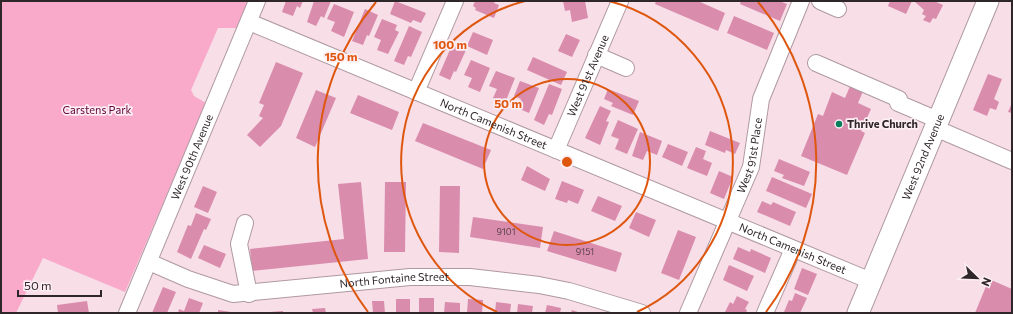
<svg xmlns="http://www.w3.org/2000/svg" width="1013" height="314" font-family="Commissioner,sans-serif">
<style>
.green{fill:#f9aacb}
.building{fill:#da8cad}
.lines{fill:none;stroke-linecap:round;stroke-linejoin:round}
.minor-casing{stroke:#af99a1;stroke-width:18}
.major-casing{stroke:#af99a1;stroke-width:23}
.minor{stroke:#fff;stroke-width:16}
.major{stroke:#fff;stroke-width:21}
.ring{fill:none;stroke:#df560e;stroke-width:2}
.poi-dot{fill:#087e5c;stroke:#fdeef4;stroke-width:1.5}
.labels{text-anchor:middle;stroke-width:3.5;stroke-linejoin:round;paint-order:stroke}
.number-label{font-size:9px;fill:#5a404b}
.street-label{font-size:11px;fill:#2f262a;stroke:#fdeef4}
.park-label{font-size:11px;fill:#63043b;stroke:#fdeef4}
.poi-label{font-size:11px;font-weight:bold;fill:#2f262a;stroke:#fdeef4;text-anchor:start}
.centre{fill:#df560e;stroke:#fdeef4;stroke-width:2}
.ring-label{font-size:12px;text-anchor:middle;font-weight:bold;fill:#df560e;stroke:#fdeef4;stroke-width:3.5;stroke-linejoin:round;paint-order:stroke}
</style>
<rect width="100%" height="100%" fill="#f7dee7"/>
<path class="green" d="M1,1H243L248,3L237,28H218L191,90L194,96L206,103L125,292L43,258L16,313H1Z"/>
<path class="building" d="M286,1H303L300,8L297,6L293,16L282,12Z
M314,1H331L324,18L321,16L316,26L307,22Z
M395,1L426,13L421,23L413,20L411,23L390,14Z
M475,1H495L494,3L499,5L494,18L475,10L476,8L473,6Z
M563,1H585L588,18L572,22L570,10L565,11Z
M656,1H698L725,13L718,31L655,4Z
M741,1H779L787,4L780,21L740,4Z
M890,1H912L906,14L888,6Z
M917,1H934L943,5L936,19L933,18L930,23L923,20L926,16L922,14L924,10L915,2Z
M334,4L354,12L344,37L331,31L335,22L327,19Z
M365,9L378,15L369,36L367,35L363,45L352,41Z
M734,16L774,33L767,50L727,33Z
M382,19L397,25L395,30L399,32L388,54L377,50L381,40L374,37Z
M409,26L422,32L411,57L408,56L404,65L394,61Z
M473,32L493,40L487,55L467,46Z
M566,34L580,40L572,57L558,51Z
M452,45L466,50L456,72L454,71L450,80L439,75Z
M533,57L567,72L561,85L527,70Z
M471,60L490,68L480,92L468,87L472,78L464,75Z
M276,62L303,73L281,126L260,147L247,135L263,118L259,116L264,105L259,103Z
M496,71L515,78L505,103L493,98L497,89L489,86Z
M988,74L1002,79L994,99L999,102L996,110L990,108L987,116L973,110Z
M520,81L539,88L529,113L517,108L521,99L514,96Z
M549,84L562,89L552,115L549,114L544,125L534,120Z
M851,84L864,89L858,103L871,109L861,131L865,133L847,175L801,156L818,114L823,116L832,92L845,98Z
M608,89L639,101L633,115L611,106L613,103L604,99Z
M316,90L336,98L315,147L296,138Z
M358,95L399,112L392,130L350,113Z
M1012,103V113L1008,112Z
M600,106L611,111L606,121L609,122L600,145L585,138Z
M618,120L638,129L627,154L615,149L619,139L611,136Z
M423,123L491,150L483,169L415,141Z
M710,131L740,143L735,154L726,150L725,153L705,145Z
M640,132L662,141L657,155L647,151L643,160L632,156Z
M668,144L688,152L682,166L662,157Z
M696,147L706,151L703,159L712,163L707,176L687,168Z
M779,159L810,172L804,186L782,178L784,175L774,171Z
M527,166L550,179L545,191L521,180Z
M719,171L733,177L724,199L710,193Z
M772,177L812,194L806,208L766,191Z
M562,181L584,190L578,204L568,200L567,203L555,199Z
M361,182L368,259L252,271L250,249L344,239L338,184Z
M385,182H406L405,252H384Z
M203,186L217,192L208,213L194,207Z
M440,186H460L459,253L439,252Z
M598,196L622,206L615,221L591,211Z
M762,201L771,205L773,202L796,212L790,226L757,212Z
M636,212L656,220L649,237L629,228Z
M196,213L211,219L206,230L204,229L191,259L177,252L188,225L191,226Z
M473,217L543,227L540,248L470,237Z
M678,230L696,237L679,280L661,273Z
M554,231L622,253L616,272L547,251Z
M204,245L226,254L220,268L198,258Z
M738,247L750,252L751,249L771,258L765,273L733,259Z
M729,265L754,276L747,291L723,280Z
M802,268L817,274L808,295L794,289Z
M989,279L1012,289V313H975Z
M163,287L176,292L167,313H152Z
M795,293L807,298L800,313L784,312L789,300L792,301Z
M737,296L749,302L745,309L747,310L746,313L725,312L730,302L733,304Z
M189,298L203,303L199,313H178L179,309L184,311Z
M419,298H434V313H419Z
M396,299H410V313H396Z
M468,299L483,300L482,313H467Z
M87,301L89,313H58L57,305Z
M372,301H384L385,313H373Z
M445,302L460,303V313H444Z
M496,302L511,304L510,313H495Z
M518,304L533,306L532,313H517Z
M547,305L561,308L560,313H545Z
M325,308L326,313H313L312,309Z
M218,310L231,312V313H218Z
M572,310L581,313H571Z
M283,311V313H270V312Z"/>
<g class="lines">
<defs>
<g id="minor">
<path d="M820,1L838,9"/>
<path id="s1" d="M249,22L871,281"/>
<path d="M596,55L626,68"/>
<path d="M816,63L899,99"/>
<path d="M416,92L455,1"/>
<path d="M898,103L938,120"/>
<path d="M935,128L1012,161"/>
<path id="s2" d="M556,150L620,1"/>
<path d="M245,223L239,244L249,294"/>
<path id="s3" d="M149,262L188,279L233,294L410,277H470L539,285L569,291L642,313"/>
<path id="s4" d="M127,313L257,1"/>
<path id="s5" d="M688,313L751,167L761,99L801,1"/>
<path d="M765,313L793,249"/>
</g>
<g id="major">
<path id="s6" d="M858,313L988,1"/>
</g>
</defs>
<use href="#minor" class="minor-casing"/>
<use href="#major" class="major-casing"/>
<use href="#minor" class="minor"/>
<use href="#major" class="major"/>
</g>
<g class="ring">
<circle cx="567" cy="162" r="83"/>
<path d="M497 312A166 166 0 0 1 525 1M609 1A166 166 0 0 1 637 312"/>
<path d="M368 312A249 249 0 0 1 376 2M758 2A249 249 0 0 1 766 312"/>
</g>
<circle class="poi-dot" cx="839" cy="124" r="4"/>
<g class="labels">
<g class="number-label">
<text x="506" y="235">9101</text>
<text x="585" y="255">9151</text>
</g>
<g class="street-label">
<text dy="4" stroke="none"><textPath href="#s2" startOffset="81">West 91st Avenue</textPath></text>
<text dy="4" stroke="none"><textPath href="#s1" startOffset="265">North Camenish Street</textPath></text>
<text dy="4" stroke="none"><textPath href="#s5" startOffset="170">West 91st Place</textPath></text>
<text dy="4" stroke="none"><textPath href="#s4" startOffset="169">West 90th Avenue</textPath></text>
<text dy="4" stroke="none"><textPath href="#s6" startOffset="169">West 92nd Avenue</textPath></text>
<text dy="4" stroke="none"><textPath href="#s1" startOffset="589">North Camenish Street</textPath></text>
<text dy="4" stroke="none"><textPath href="#s3" startOffset="252">North Fontaine Street</textPath></text>
</g>
<g class="park-label">
<text x="97" y="114">Carstens Park</text>
</g>
<g class="poi-label">
<text x="847" y="128">Thrive Church</text>
</g>
</g>
<circle cx="567" cy="162" r="6" class="centre"/>
<g class="ring-label">
<text x="450" y="49">100 m</text>
<text x="341" y="61">150 m</text>
<text x="508" y="108">50 m</text>
</g>
<rect width="1013" height="314" fill="none" stroke="#2f262a" stroke-width="4"/>
<g transform="translate(977 278) rotate(113)" stroke="#fdeef4" stroke-width="3" paint-order="stroke">
<path d="M0-3L7 15L0 10L-7 15Z" fill="#2f262a"/>
<text y="-6" font-size="11" font-weight="bold" text-anchor="middle" fill="#2f262a">N</text>
</g>
<path d="M18 290v6h83v-6" fill="none" stroke="#2f262a" stroke-width="2"/>
<text x="24" y="290" font-size="12" fill="#2f262a" stroke="#fdeef4" stroke-width="3" paint-order="stroke">50 m</text>
</svg>
